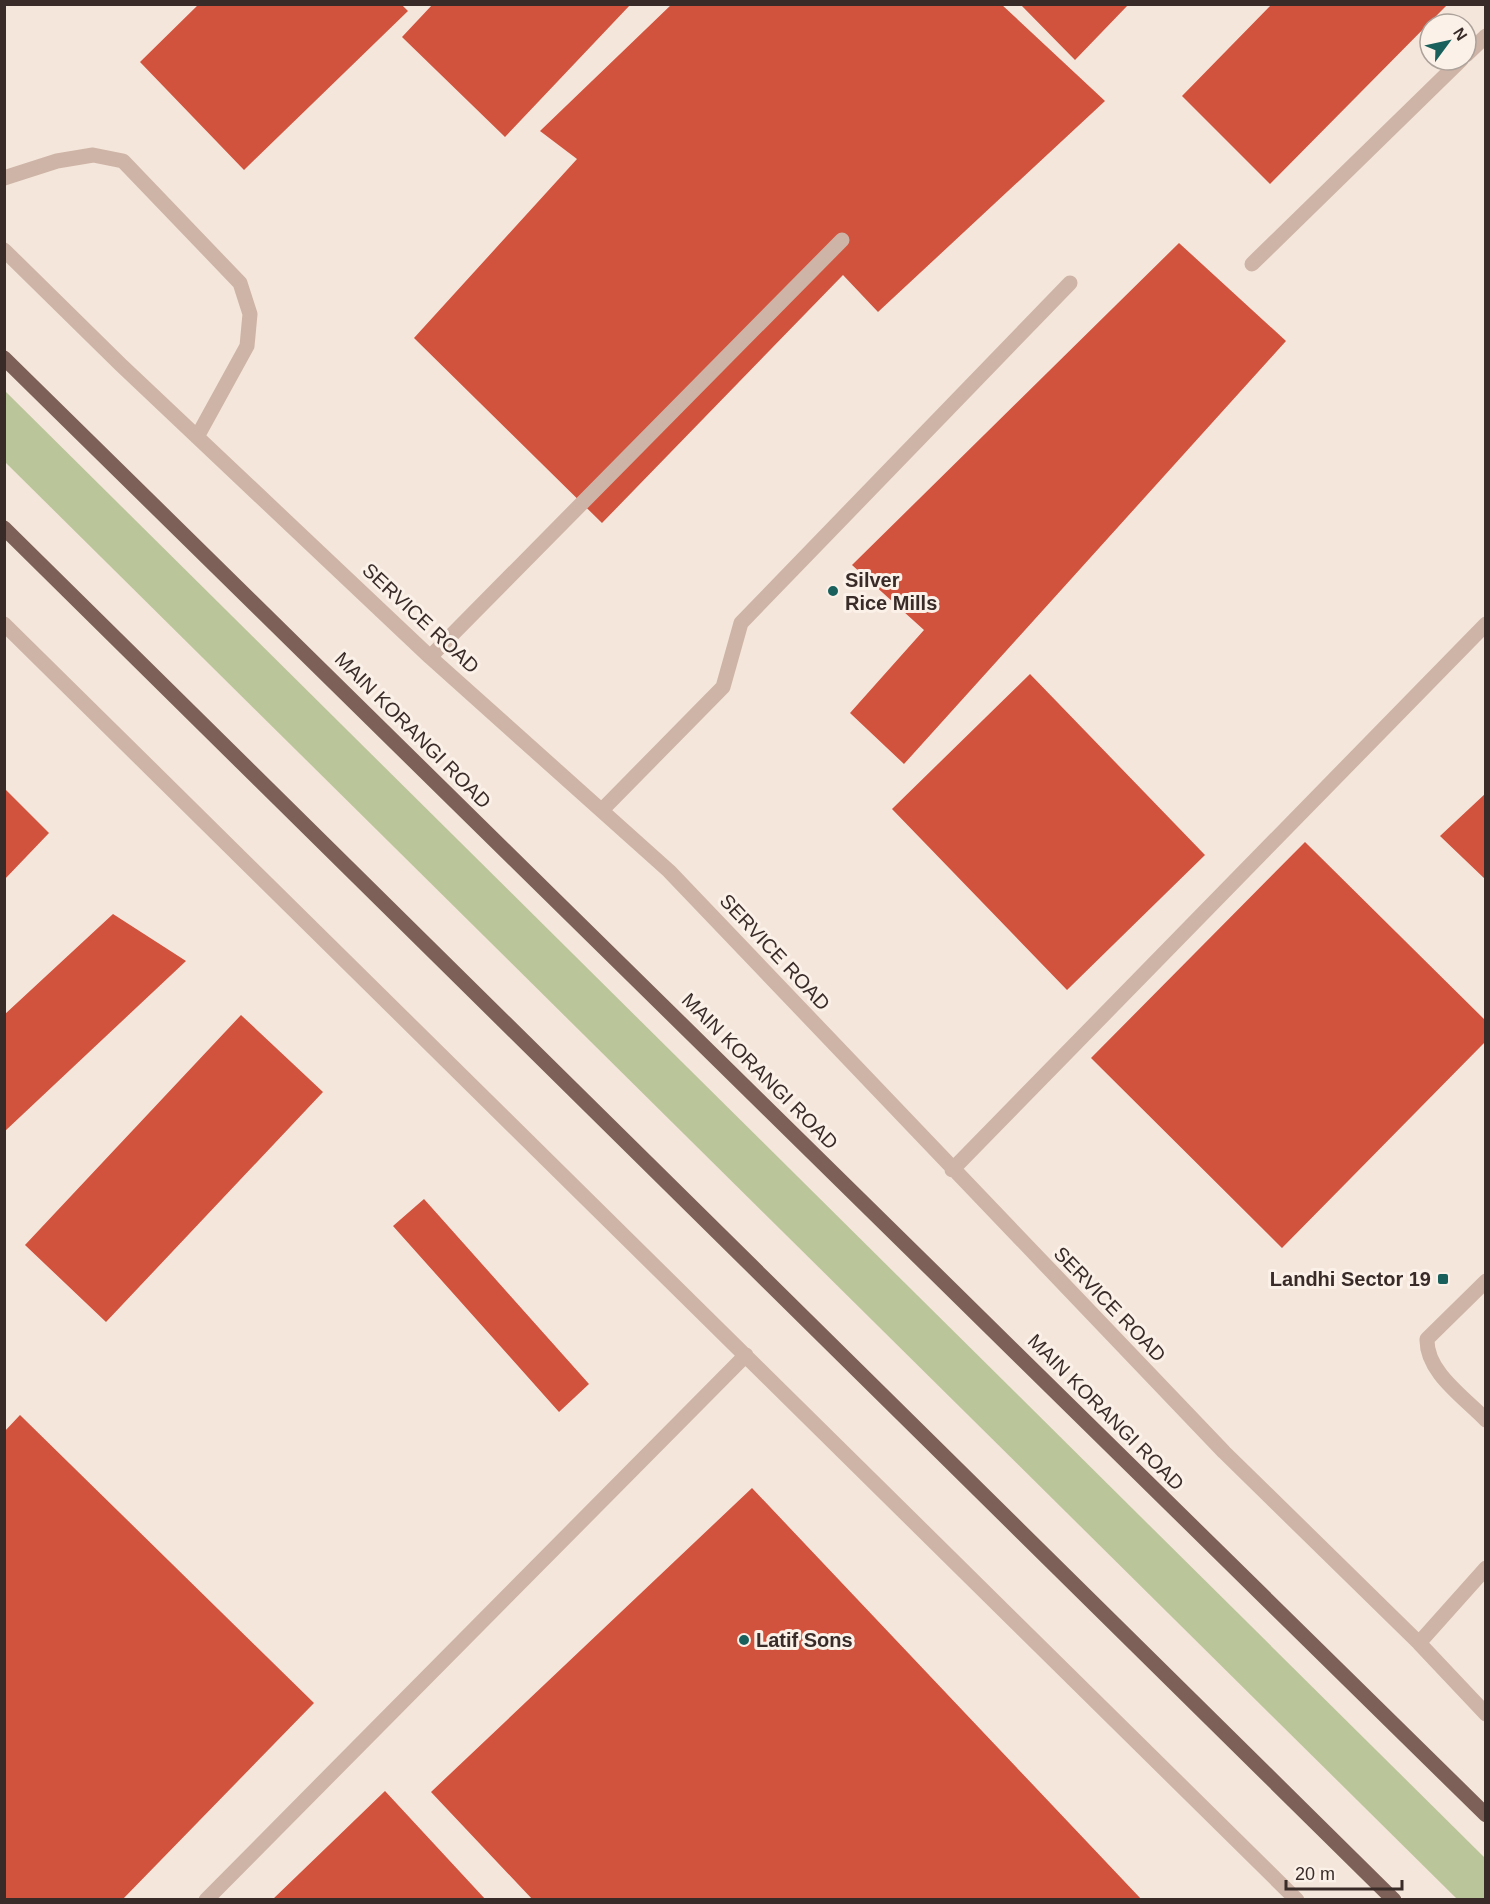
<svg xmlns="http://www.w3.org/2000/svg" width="1490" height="1904" font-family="Helvetica,sans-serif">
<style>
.green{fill:#bbc59a}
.building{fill:#d1523d}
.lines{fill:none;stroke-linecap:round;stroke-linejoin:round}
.minor{stroke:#ceb4a6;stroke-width:15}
.major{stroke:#7d6057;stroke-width:15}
.poi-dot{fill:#195f5c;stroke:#fbf1e8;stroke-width:2}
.labels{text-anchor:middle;stroke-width:6;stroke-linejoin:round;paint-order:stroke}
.poi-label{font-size:20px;font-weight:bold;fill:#392b28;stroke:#fbf1e8;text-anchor:start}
.street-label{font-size:20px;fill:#392b28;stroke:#fbf1e8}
</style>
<rect width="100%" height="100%" fill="#f4e6db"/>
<path class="green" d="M4,390L1485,1858V1899H1457L5,462Z"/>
<path class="building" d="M199,4H401L408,11L244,170L140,62Z
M433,4H631L505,137L402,37Z
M672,4H1001L1105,101L878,312L843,275L602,523L414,338L577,159L540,131Z
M1020,4H1129L1075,60Z
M1272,4H1448L1270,184L1182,96Z
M1179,243L1286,341L904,764L850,713L924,630L852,565Z
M1030,674L1205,855L1067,990L892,809Z
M4,788L49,833L4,880Z
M1486,793V880L1440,836Z
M1305,842L1486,1021V1041L1282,1248L1091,1058Z
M113,914L186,961L4,1132V1015Z
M241,1015L323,1092L106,1322L25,1245Z
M424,1199L589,1384L559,1412L393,1226Z
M20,1415L314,1703L122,1900H4V1432Z
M752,1488L1142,1900H533L431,1792Z
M385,1791L486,1900H272Z"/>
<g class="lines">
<path class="minor" d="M1466,55L1486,36
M4,178L57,161L93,155L123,161L240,283L250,314L247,346L197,437
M4,250L121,365L430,657L669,871L1224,1452L1419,1643L1486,1714
M1252,264L1461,60
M4,624L1297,1900
M430,657L842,240
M602,810L723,687L741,623L1070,283
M952,1170L1486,624
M1486,1281L1427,1339C1426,1372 1464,1397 1486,1420
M1419,1643L1486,1568
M206,1900L746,1355"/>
<path class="major" d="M4,358L1486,1815
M4,528L1394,1900"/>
</g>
<g class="poi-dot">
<circle cx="833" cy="591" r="6"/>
<rect x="1437" y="1273" width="12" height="12" rx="3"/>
<circle cx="744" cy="1640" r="6"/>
</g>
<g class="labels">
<g class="poi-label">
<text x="845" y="587">Silver<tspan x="845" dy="23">Rice Mills</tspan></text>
<text x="1431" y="1286" text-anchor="end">Landhi Sector 19</text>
<text x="756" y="1647">Latif Sons</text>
</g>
<g class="street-label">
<text transform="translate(421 618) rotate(43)" y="7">SERVICE ROAD</text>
<text transform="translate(413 730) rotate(45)" y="7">MAIN KORANGI ROAD</text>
<text transform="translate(775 952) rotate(47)" y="7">SERVICE ROAD</text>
<text transform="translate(760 1071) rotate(45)" y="7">MAIN KORANGI ROAD</text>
<text transform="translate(1110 1304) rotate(46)" y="7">SERVICE ROAD</text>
<text transform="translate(1106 1412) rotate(45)" y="7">MAIN KORANGI ROAD</text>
</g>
</g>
<rect width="1490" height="1904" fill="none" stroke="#392b28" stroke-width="12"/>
<g transform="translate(1448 42) rotate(57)"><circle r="28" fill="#fbf1e8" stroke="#ada29b" stroke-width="1.5"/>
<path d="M0-4.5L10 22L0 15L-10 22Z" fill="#195f5c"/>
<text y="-9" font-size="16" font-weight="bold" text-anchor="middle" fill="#392b28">N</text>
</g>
<path d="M1286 1880v9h116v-9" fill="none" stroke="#392b28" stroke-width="3"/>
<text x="1295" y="1880" font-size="18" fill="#392b28" stroke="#fbf1e8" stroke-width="4.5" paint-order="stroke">20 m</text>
</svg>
